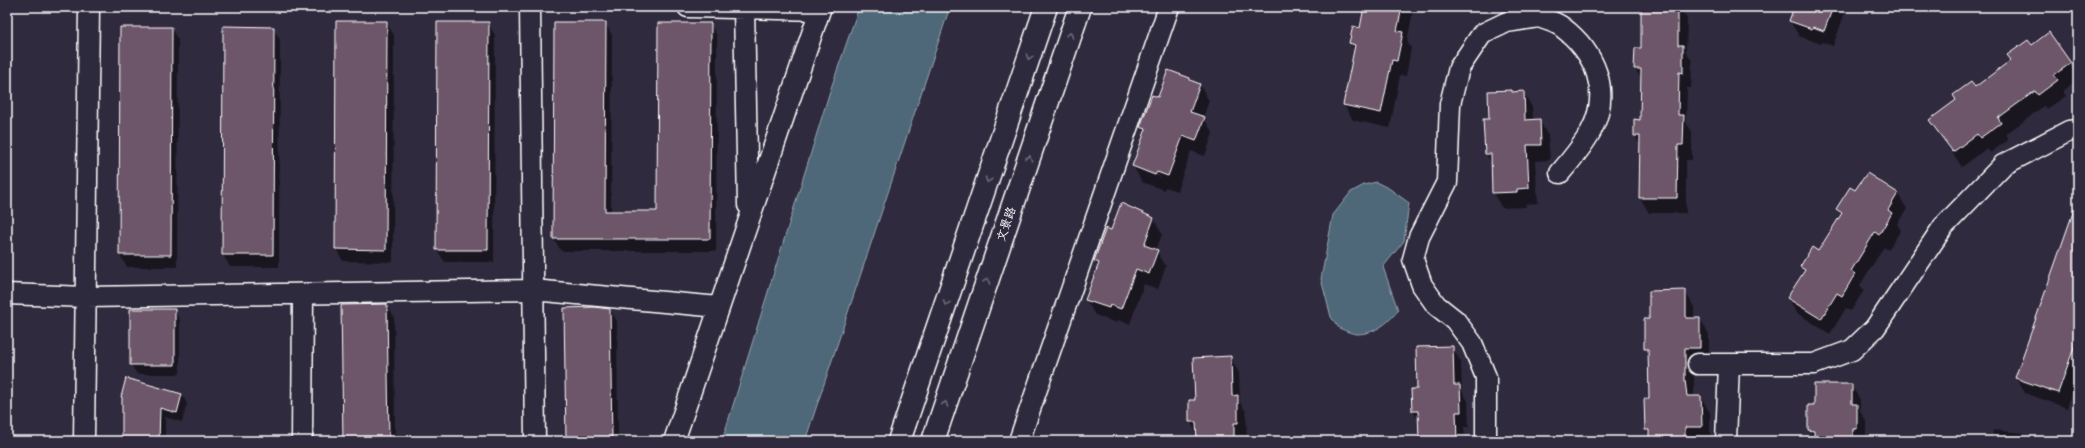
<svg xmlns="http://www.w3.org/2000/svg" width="2085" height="448" font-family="Mynerve,'LXGW WenKai TC',sans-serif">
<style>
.water{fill:#4f6879;stroke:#95a4af}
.shadow{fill:#0007;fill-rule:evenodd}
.building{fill:#6e576b;stroke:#fff}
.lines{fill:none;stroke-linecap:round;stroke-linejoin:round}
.minor-casing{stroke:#fff;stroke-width:23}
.major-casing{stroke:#fff;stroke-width:25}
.minor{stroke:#2f2a3d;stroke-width:20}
.major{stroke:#2f2a3d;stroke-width:22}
.oneway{stroke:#6d6a77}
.labels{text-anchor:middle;stroke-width:3;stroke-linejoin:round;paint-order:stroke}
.street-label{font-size:12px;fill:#fff;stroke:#2f2a3d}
</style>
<rect width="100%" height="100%" fill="#2f2a3d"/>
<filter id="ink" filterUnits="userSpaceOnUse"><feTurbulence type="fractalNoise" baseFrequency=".025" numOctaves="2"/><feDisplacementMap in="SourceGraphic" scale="8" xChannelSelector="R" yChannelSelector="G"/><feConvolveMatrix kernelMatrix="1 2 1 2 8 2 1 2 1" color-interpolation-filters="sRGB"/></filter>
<g filter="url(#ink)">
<path class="water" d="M859,7H950L805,441H722L829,94Z
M1376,182L1390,189L1409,203L1404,241L1383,267L1398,310C1389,323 1374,334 1357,334C1352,334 1344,330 1339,328L1331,317L1321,279L1333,215L1351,192L1364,185Z"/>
<path class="shadow" d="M1365,7H1414L1407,41L1411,48L1406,76L1400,75L1390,128L1353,120L1344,105L1355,51L1350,43L1360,29Z
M1642,7H1680L1687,19L1686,52L1692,61L1691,88H1687L1686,122L1692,132V160H1686V213H1649L1640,198L1641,147L1635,136V120L1641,121L1642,80L1635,69L1642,49Z
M1795,7H1847L1833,46L1822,42L1821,44L1799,36L1790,21Z
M1852,7H1863L1861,10Z
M337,22H386L394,35L393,262L343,261L336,249Z
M438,23H488L495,35L494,262H445L437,250Z
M605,23L612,35L611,212H658L710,24L717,36L716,251H561L554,239Z
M171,28L178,40L177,267H127L120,255Z
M273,28L280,40L279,267H230L223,255Z
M2048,34L2070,64L2078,80L2063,91L2066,96L2047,109L2044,106L2006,134L2009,139L1990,153L1987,148L1962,167L1930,120Z
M1191,82L1200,85L1209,101L1203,117L1213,133L1205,156L1191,151L1177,191L1165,187L1164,190L1142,182L1133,166L1145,134L1142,127L1159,98ZM1145,170L1160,176V177L1145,172Z
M1489,92H1523L1532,107L1533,121L1539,120L1548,136L1550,160L1535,161L1538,203L1525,204L1526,207L1502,208L1493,193L1492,164L1486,154L1490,120Z
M1867,174L1898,194L1907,209L1897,224L1901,230L1888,250L1884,247L1860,285L1864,290L1851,311L1846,308L1830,334L1797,313L1788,298L1804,272L1801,267L1818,252L1841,215L1837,209L1856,192Z
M2078,200V376L2067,408L2025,393L2016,378Z
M1153,218L1162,234L1156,250L1166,266L1158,289L1144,284L1130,324L1118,320L1117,323L1095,315L1086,300L1098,267L1095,260L1112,231Z
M1685,291L1694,307V319H1700L1709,334V363H1694V397H1701L1710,413V441H1650V437L1646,430L1650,400L1649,356L1645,348L1650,320Z
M387,305L394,317L395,441H344Z
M174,310L180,320V374H137L131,365Z
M610,310L617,321L618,441H567Z
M1452,347L1461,362L1462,391L1468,401L1469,427H1464L1465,441H1420V423L1413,411L1418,390Z
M1230,357L1239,373L1240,402L1246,412L1247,438H1242V441H1198L1197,434L1190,421L1196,401Z
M1851,385L1860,400V411L1866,421V441H1815L1809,430V406H1815Z
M182,394L187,404L182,422L165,417V441H123V400L122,397Z
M1993,430L2022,433L2027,441H1992Z"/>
<path class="building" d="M1364,7H1402L1397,31L1403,32L1397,61L1392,60L1381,113L1343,105L1355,45L1349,43L1353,26L1360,28Z
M1641,7H1678V45H1683V73L1679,72L1678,115H1684L1683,145H1678L1677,198H1639L1640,136H1634V119L1640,120L1641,69H1634L1635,48H1641Z
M1794,7H1833L1824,31L1813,27L1812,29L1789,21Z
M336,21H387L386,250L335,249Z
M437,22H489L488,250H436Z
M554,22H606L605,211H657L658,23H711L710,239H553Z
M223,26L274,27L273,255H222Z
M120,27H172L171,255H119Z
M2049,32L2071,63L2054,75L2058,80L2038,95L2035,91L1998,118L2001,123L1980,138L1977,134L1953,152L1929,120L1956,100L1953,95L1971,82L1975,87L2011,60L2007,55L2028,40L2032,45Z
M1168,70L1190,78V80L1200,84L1190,112L1205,117L1196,141L1183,136L1168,176L1157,172L1155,175L1132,166L1146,129L1140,127L1152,95L1158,97Z
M1512,90V92L1524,91L1525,120L1540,119L1541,145H1527L1529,188L1517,189V192L1492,193L1491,154H1485L1483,119H1489L1488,91Z
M1867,173L1898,193L1888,210L1892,213L1879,235L1875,232L1851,271L1855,274L1842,296L1837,293L1821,319L1787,298L1805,270L1800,267L1812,247L1818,251L1842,213L1836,209L1850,187L1855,190Z
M1121,203L1154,218L1144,245L1158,250L1149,274L1136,269L1121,309L1110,305L1109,308L1085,300L1099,263L1094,261L1106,228L1111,230Z
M2076,204H2078V336L2058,393L2015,378Z
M1686,290V318H1700V348H1685V380L1687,396H1701L1702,427H1685V441H1649V430H1645L1644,399H1649L1648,349H1644V319H1649V291Z
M387,304L389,441H343L341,305Z
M594,307L610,309L612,441H566L564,308Z
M130,309H175V365H130Z
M1453,346L1454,385H1460L1461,412H1456L1457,441H1419L1418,411H1412L1411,389H1417L1416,347Z
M1231,356L1232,396L1238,395V423H1234V441H1197L1196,422H1189V400H1195L1193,358Z
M126,378L182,394L177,413L160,408L159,441H122V397H121Z
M1814,384H1852V404H1857V429H1853V441H1814V431L1808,430V405H1814Z"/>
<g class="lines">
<defs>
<path id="minor" d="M530,7L535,441
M688,7L819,10
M1542,7L1539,17C1546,20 1556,22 1562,27C1595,52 1612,91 1591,131C1583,146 1571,160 1560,173
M744,8L748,205
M7,294L86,297L533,290L719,307
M1698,364H1814L1852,350L1875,328L1943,227L2003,165L2069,131L2078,130
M84,441L89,7
M302,441L303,294
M674,441L821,7
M1019,441L1169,7
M1486,441V377L1472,343L1455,320L1436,305L1422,285L1413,259L1419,237L1447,182L1450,104L1459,68L1482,34L1507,22L1539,17
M1726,441L1729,364"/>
<path id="major" d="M899,441L1046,7
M933,441L1080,7"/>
</defs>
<use href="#minor" class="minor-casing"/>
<use href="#major" class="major-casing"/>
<use href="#minor" class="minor"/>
<use href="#major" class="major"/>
</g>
<defs><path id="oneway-chevron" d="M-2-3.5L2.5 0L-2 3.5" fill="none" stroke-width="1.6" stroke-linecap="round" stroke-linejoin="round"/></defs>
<g class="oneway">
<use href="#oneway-chevron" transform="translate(1070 35) rotate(-71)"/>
<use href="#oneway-chevron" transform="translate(1029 57) rotate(109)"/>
<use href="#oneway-chevron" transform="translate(1029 158) rotate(-71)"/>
<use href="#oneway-chevron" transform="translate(988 180) rotate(109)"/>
<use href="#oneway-chevron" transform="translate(987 281) rotate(-71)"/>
<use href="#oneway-chevron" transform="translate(946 303) rotate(109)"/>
<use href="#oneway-chevron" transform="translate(945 404) rotate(-71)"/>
</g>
</g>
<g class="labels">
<g class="street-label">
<text transform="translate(1006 224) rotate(-71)" y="4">文景路</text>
</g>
</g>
<rect width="2085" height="448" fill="none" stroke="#2f2a3d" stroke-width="24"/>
<rect x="12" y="12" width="2061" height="424" fill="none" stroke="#fff" stroke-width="1.5" filter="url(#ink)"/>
</svg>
